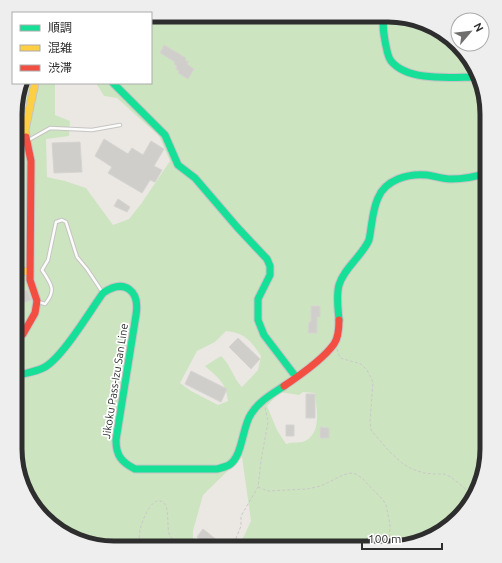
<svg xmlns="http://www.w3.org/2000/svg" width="502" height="563" font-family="Ubuntu,'Noto Sans JP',sans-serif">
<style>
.green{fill:#cde4c0;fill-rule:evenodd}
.building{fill:#d0cecb;stroke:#d6d4d0}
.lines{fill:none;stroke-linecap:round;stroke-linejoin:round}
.lane-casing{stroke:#c6c4c4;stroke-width:4.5}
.fast-casing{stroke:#c6c4c4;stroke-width:9}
.slow-casing{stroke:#c6c4c4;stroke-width:9}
.jam-casing{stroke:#c6c4c4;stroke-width:9}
.path{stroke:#c9c9c8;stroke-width:1;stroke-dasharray:3 2;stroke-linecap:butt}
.lane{stroke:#fcfcfb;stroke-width:2.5}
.fast{stroke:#16e098;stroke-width:7}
.slow{stroke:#ffcf43;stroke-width:7}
.jam{stroke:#f24e42;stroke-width:7}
.labels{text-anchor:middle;stroke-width:3.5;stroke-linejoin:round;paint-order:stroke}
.street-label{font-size:11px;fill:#2e2e2e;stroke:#fff}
.rim{fill:none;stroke:#2e2e2e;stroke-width:5}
</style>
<rect width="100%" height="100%" fill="#ebe8e4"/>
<path class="green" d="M401,16L438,28L471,59L487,107V456L474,499L443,532L395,548H235L244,536L251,521L242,457L203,495L193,531V548H107L64,535L31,504L15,456L17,95L21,83H55V115L70,121L69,136L46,139L47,177L65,181L86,188L113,225L129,219L141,204L170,161L159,136L117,98L104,96L96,83H151V19ZM226,331C245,333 251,341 261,356L258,370L242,387C233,378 231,365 221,356L205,366C218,378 226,382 228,401L218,405L191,391L180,383L197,351L215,342ZM280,392L299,395L303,392L315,393C316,407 322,430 307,440C300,444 293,441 286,444L277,430L267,406Z"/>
<path class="building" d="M164,45L186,58L185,60L189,62L187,64L194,69L188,79L178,73L179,71L176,69L177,66L174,64L175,62L160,53Z
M104,139L128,154L132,148L143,155L151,141L164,149L154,166L162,170L155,182L150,180L142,193L108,173L112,167L95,156Z
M80,142L82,172L54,173L52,143Z
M118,199L130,207L127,212L114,206Z
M16,241H17L21,254L16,255Z
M27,290L31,300L16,306V294Z
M311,306H320V317H317V333H308L309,322H311Z
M238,338L260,359L251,369L229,347Z
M191,371L227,389L221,402L185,384Z
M306,394H315V418H306Z
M286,425H294V436H286Z
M320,427L329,428V438H320Z
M203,529L227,548H211L197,537Z"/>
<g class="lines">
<defs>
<path id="lane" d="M27,141L50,128L92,130L120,125
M38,301L42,303L45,304C57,290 51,284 42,270L48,260L56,222L62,220L66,222L77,257L87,269L103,293"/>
<path id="fast" d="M384,16C382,27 384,36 386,46C387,51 388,57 391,61C408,82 452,77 476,77
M113,83L165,135L178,165L195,178L237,227L267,259L270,266V275L258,299V320L264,335L296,377
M339,320C338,308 336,296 339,285C344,268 362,256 369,240C372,226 372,211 378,198C385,180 408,173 427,175C435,176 443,179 451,179C463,179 475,177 487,173
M16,376C25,373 35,372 43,368C61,360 90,311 103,293C125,278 140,291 136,315L116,440C116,455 121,462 135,469H217C221,468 225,467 229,465C243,456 242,427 251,414C259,401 272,394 284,386"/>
<path id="slow" d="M26,137L25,130L35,83
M16,272L30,271"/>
<path id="jam" d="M16,338L23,334L35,313L37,301L30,280L31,161L26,137
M284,386C299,376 324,358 334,344C339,337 339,327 339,320"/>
</defs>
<use href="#lane" class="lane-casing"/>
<use href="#fast" class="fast-casing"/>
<use href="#slow" class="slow-casing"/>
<use href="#jam" class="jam-casing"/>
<path class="path" d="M337,349L340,358L361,364L367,370L373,382L370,422L371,430L388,450L403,464L412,469L424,473L434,474H444L451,477L474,496
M258,487L268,491L307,489L321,486L343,475L351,473L356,474L362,478L383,500L386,505L390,524L389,548
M139,548C139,541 139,533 141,526C143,519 153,493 164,503C170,509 166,528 170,536L182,548
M232,548L241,526V516L258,487L261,461L268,422L265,407"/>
<use href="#lane" class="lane"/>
<use href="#fast" class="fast"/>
<use href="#slow" class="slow"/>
<use href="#jam" class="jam"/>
</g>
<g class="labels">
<g class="street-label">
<text transform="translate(115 381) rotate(-81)" y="4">Jikoku Pass-Izu San Line</text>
</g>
</g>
<path d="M0 0H502V563H0ZM114 22H388A92 92 0 0 1 480 114V449A92 92 0 0 1 388 541H114A92 92 0 0 1 22 449V114A92 92 0 0 1 114 22Z" fill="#eee" fill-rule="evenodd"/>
<path class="rim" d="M114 22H388A92 92 0 0 1 480 114V449A92 92 0 0 1 388 541H114A92 92 0 0 1 22 449V114A92 92 0 0 1 114 22Z"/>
<rect x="12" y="12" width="140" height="72" fill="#ffffff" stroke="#ababab"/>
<rect x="20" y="25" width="20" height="6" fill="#16e098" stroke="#ababab"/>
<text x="48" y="32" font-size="12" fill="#2e2e2e">順調</text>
<rect x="20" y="45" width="20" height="6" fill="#ffcf43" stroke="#ababab"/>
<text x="48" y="52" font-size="12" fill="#2e2e2e">混雑</text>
<rect x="20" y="65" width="20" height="6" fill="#f24e42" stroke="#ababab"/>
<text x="48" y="72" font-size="12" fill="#2e2e2e">渋滞</text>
<g transform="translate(470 32) rotate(62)"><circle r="19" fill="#ffffff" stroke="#ababab"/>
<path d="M0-3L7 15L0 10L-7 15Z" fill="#706f6e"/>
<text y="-6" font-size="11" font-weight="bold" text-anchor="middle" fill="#2e2e2e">N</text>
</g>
<path d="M362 543v6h80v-6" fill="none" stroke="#2e2e2e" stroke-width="2"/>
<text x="368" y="543" font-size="12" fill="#2e2e2e" stroke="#ffffff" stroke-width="3" paint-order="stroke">100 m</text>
</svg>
